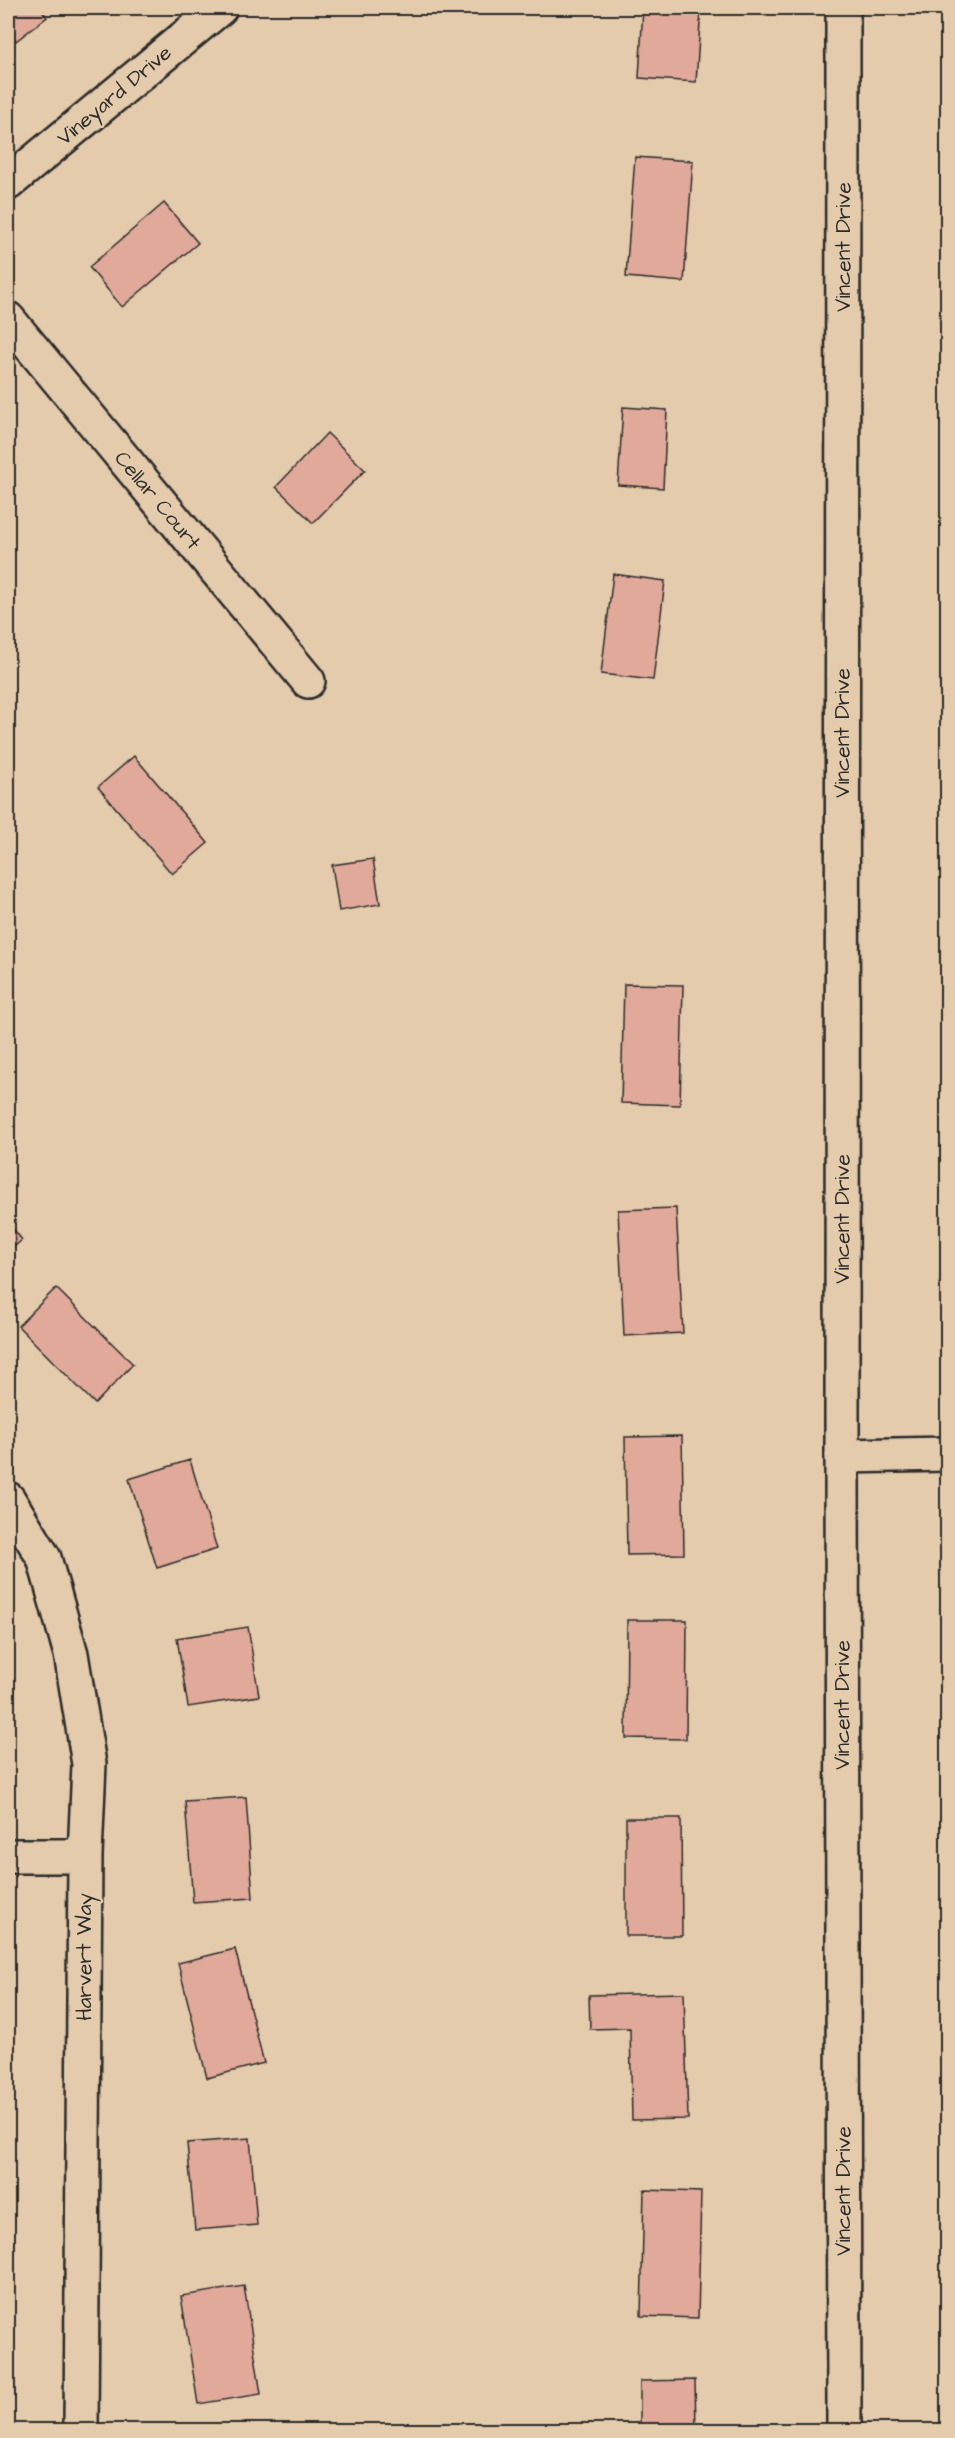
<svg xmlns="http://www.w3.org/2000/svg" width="955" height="2438" font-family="'Architects Daughter',sans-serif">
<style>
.building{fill:#e1a99a;stroke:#2b2b2b;stroke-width:1.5}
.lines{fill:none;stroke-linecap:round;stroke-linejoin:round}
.minor-casing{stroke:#2b2b2b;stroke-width:38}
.tertiary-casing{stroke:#2b2b2b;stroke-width:38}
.minor{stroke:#e3cbac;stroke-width:33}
.tertiary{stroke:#e3cbac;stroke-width:33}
.labels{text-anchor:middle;stroke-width:4.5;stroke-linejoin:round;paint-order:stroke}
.street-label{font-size:21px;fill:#2b2b2b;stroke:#e3cbac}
</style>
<rect width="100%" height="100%" fill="#e3cbac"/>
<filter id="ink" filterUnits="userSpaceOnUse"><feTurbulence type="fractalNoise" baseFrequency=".0167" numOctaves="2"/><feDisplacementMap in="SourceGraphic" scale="12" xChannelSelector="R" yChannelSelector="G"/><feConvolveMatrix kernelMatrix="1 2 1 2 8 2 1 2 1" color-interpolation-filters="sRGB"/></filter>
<g filter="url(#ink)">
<path class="building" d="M8,8H40L47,17L16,41L8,30Z
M643,8H701L696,82L639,78Z
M635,157L693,161L684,282L626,277Z
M164,203L198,243L122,307L89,267Z
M623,407L667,410L663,488L618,485Z
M327,433L365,470L313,523L276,487Z
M613,574L665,581L653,680L601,674Z
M134,756L208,843L172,874L98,787Z
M373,859L380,904L339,911L332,865Z
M624,984L683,985L680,1105L621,1103Z
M676,1208L683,1333L624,1336L618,1210Z
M8,1222L22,1240L8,1252Z
M56,1288L133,1364L95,1404L18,1326Z
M682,1436L684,1554L627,1555L625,1437Z
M190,1460L217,1549L157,1568L129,1479Z
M627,1620H687L686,1739L626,1738Z
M248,1627L259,1696L188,1707L177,1638Z
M246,1797L253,1898L193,1902L185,1801Z
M626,1818H681L682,1936H626Z
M235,1949L264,2063L207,2078L178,1963Z
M684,1993L688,2119L632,2120L630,2028L590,2029L589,1995Z
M250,2138L257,2225L195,2230L187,2143Z
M644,2190L701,2192L698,2318L641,2316Z
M244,2286L261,2394L198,2404L181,2296Z
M695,2380L696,2430H640V2381Z"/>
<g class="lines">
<defs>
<path id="minor" d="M8,183L220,8
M8,319L308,681
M842,1456L948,1454
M8,1499L44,1558L71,1654L89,1764L85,1856L81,2430
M8,1856H85"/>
<path id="tertiary" d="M843,8L842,1456L844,2430"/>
</defs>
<use href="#minor" class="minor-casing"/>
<use href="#tertiary" class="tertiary-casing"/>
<use href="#minor" class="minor"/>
<use href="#tertiary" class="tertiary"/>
</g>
</g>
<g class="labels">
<g class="street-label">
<text transform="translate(114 95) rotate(-40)" y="7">Vineyard Drive</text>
<text transform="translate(843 247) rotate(-90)" y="7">Vincent Drive</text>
<text transform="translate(158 500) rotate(50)" y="7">Cellar Court</text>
<text transform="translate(842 733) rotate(-90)" y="7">Vincent Drive</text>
<text transform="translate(842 1219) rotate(-90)" y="7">Vincent Drive</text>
<text transform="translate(842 1705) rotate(-90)" y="7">Vincent Drive</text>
<text transform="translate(84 1957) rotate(-90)" y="7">Harvert Way</text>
<text transform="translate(843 2191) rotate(-90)" y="7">Vincent Drive</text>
</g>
</g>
<rect width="955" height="2438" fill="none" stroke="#e3cbac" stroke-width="30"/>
<rect x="15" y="15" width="925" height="2408" fill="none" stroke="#2b2b2b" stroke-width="2" filter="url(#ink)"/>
</svg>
